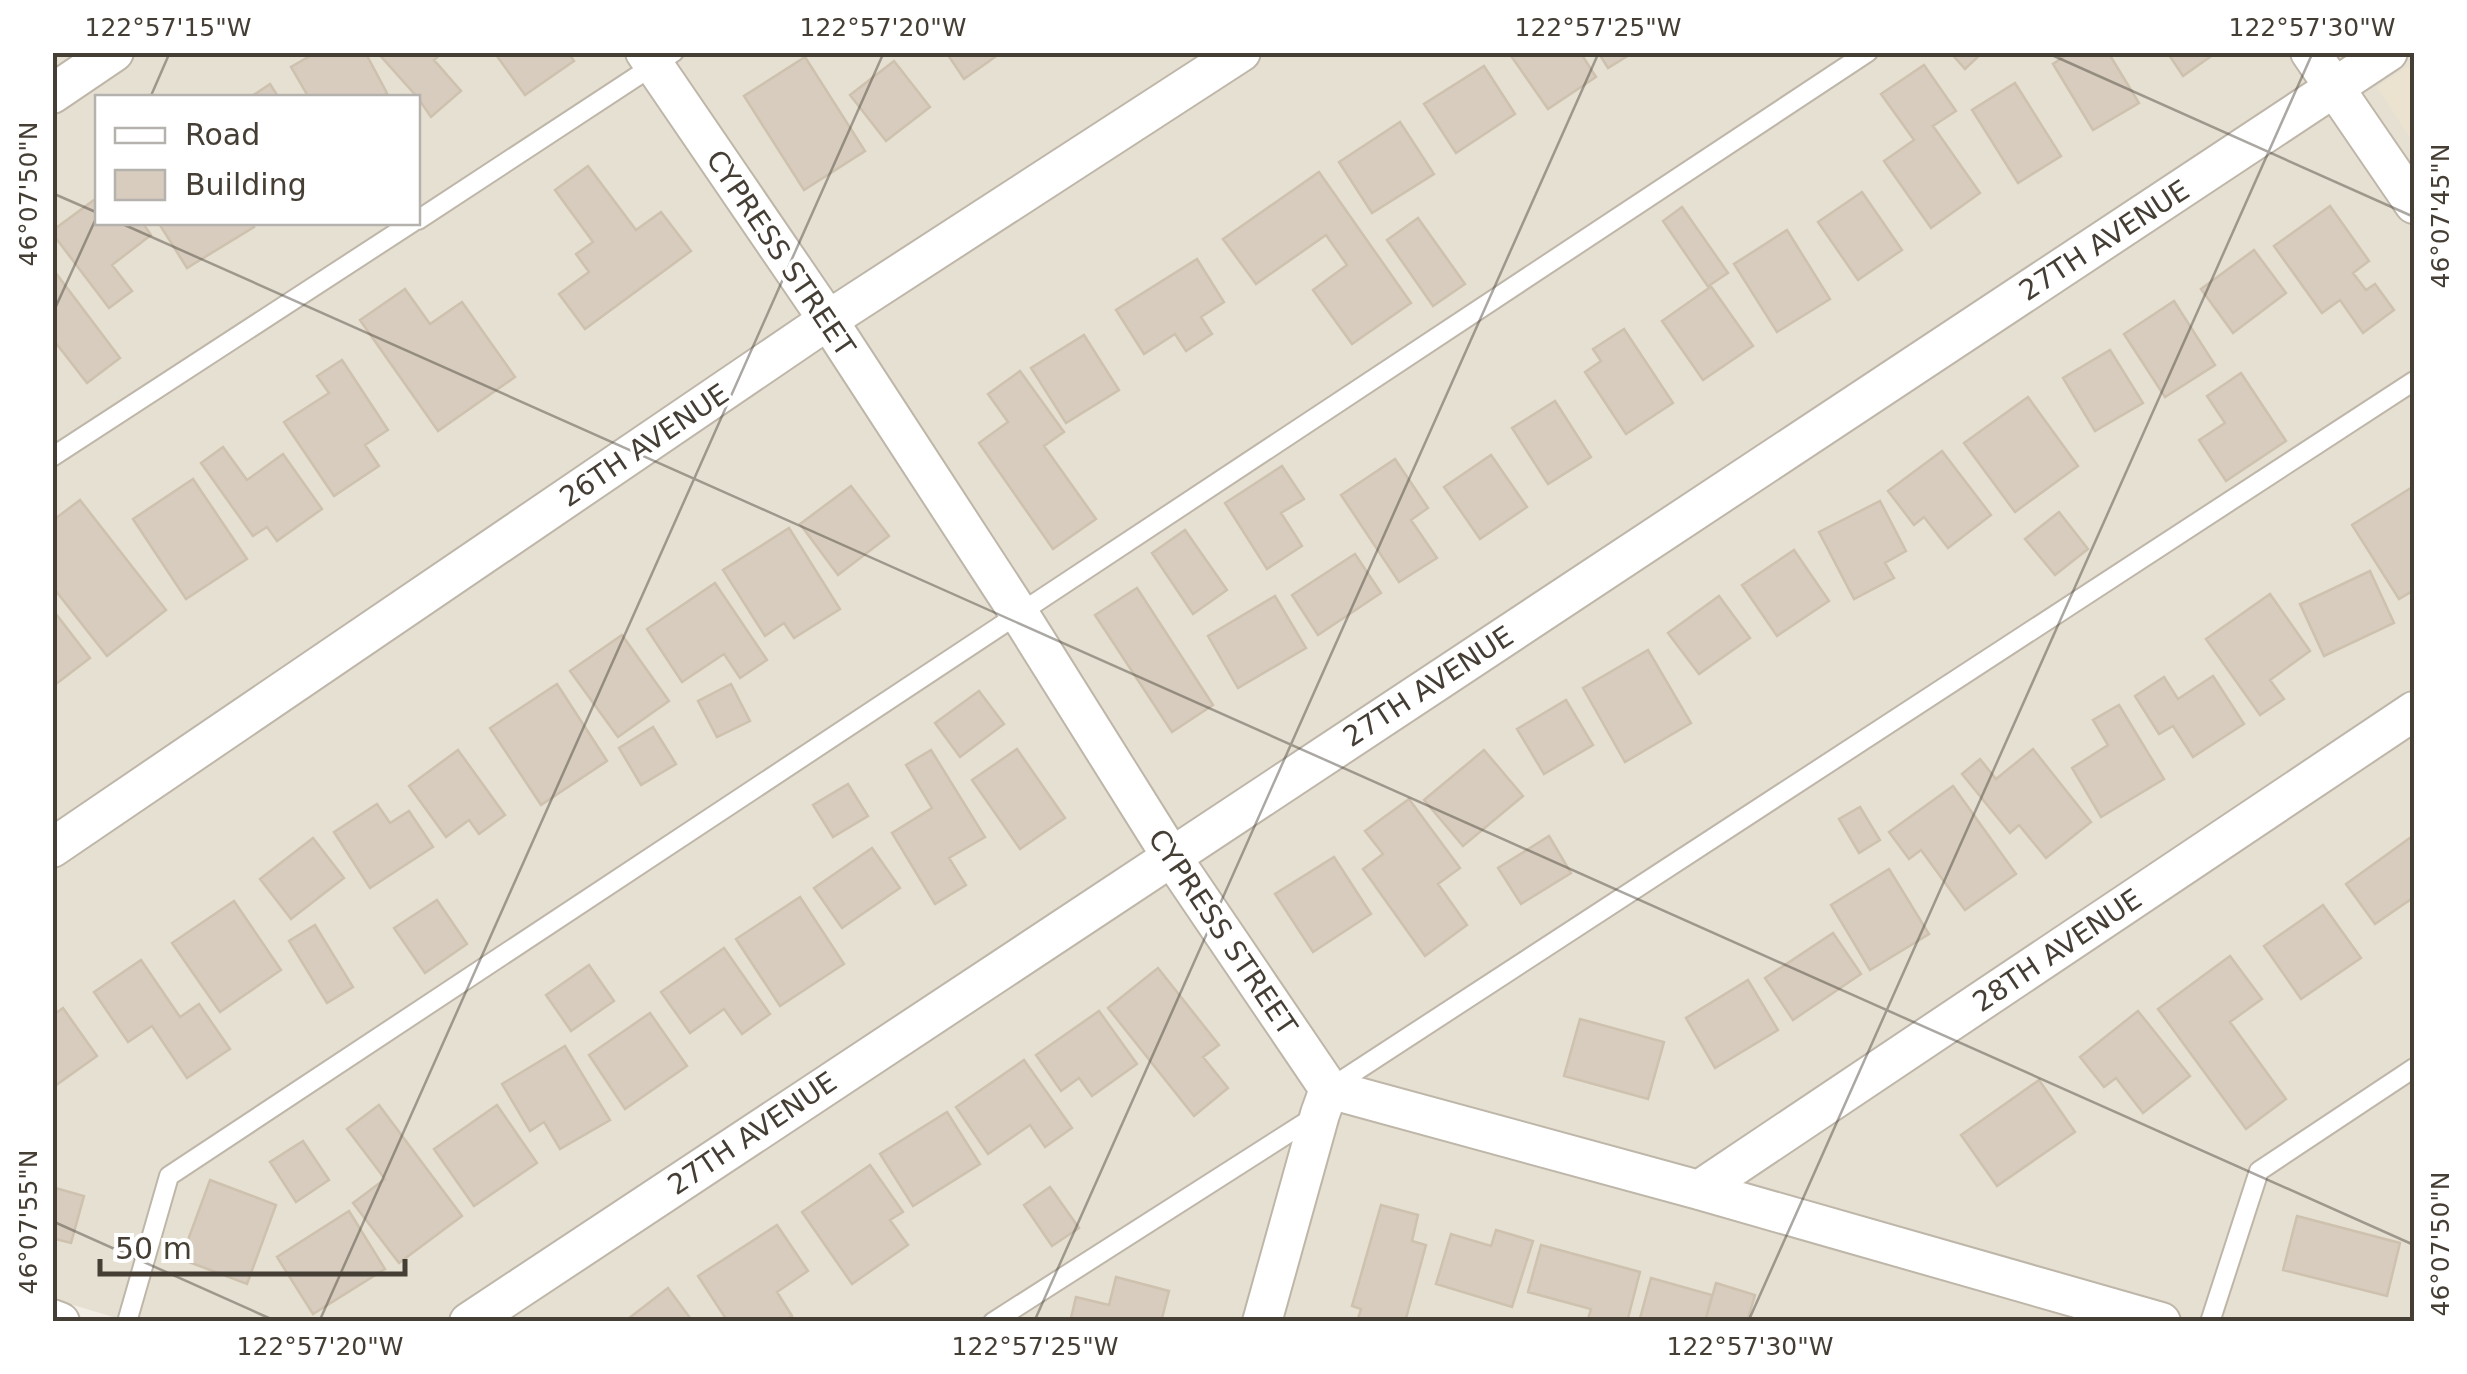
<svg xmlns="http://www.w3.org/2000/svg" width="2467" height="1374" font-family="'DejaVu Sans',sans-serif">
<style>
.residential{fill:#e6e0d3;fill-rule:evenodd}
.education{fill:#ebe3cf}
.building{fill:#d7ccbe;stroke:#cec1ae;stroke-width:2.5}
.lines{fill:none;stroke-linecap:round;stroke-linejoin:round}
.lane-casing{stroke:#beb6a8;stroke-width:22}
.street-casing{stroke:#beb6a8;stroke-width:42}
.lane{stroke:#fff;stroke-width:18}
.street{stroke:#fff;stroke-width:38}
.ticks{fill:none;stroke:#453e35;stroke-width:2.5;stroke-opacity:0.45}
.labels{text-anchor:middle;stroke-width:8;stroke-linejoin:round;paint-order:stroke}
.street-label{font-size:28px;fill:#453e35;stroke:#fff}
.neatline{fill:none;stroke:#453e35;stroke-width:4}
.ticks-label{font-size:25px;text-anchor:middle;fill:#453e35}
</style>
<rect width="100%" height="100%" fill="#f2eee5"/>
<path class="residential" d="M52,53H2414V1321L130,1322L53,1299ZM98,98H418V222H98Z"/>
<path class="education" d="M2414,62V144L2377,87Z"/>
<path class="building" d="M317,52H365L387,93L380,98H309L291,67Z
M377,52H443L434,60L461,91L431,117L418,98Z
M494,52H568L574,61L525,95Z
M946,52H1002L964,79Z
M1580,52L1596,77L1548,109L1509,53Z
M1598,52H1634L1608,68Z
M1950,52H1983L1965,69Z
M2071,52H2108L2139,103L2093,130L2053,64Z
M2167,52H2217L2183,76Z
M805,57L865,151L804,190L744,96Z
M894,61L930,107L886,141L850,95Z
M1924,65L1956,111L1933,126L1980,193L1931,228L1884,161L1914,140L1881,94Z
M1484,66L1515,114L1456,153L1424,104Z
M2015,83L2061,156L2018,183L1972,110Z
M270,84L279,98H249Z
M1400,122L1434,174L1372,213L1339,162Z
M588,166L636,230L661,212L691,251L585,329L559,294L589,272L576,254L593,242L555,190Z
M1319,172L1411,303L1352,344L1313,290L1347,265L1326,235L1256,284L1223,239Z
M1862,192L1902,250L1858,280L1818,222Z
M98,197V222H142L151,235L112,265L132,291L109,308L52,233V231Z
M2330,206L2369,261L2353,273L2366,290L2375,284L2394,310L2363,333L2340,300L2322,313L2274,246Z
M1682,207L1728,273L1710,285L1753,346L1703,380L1662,321L1709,288L1663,221Z
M1418,218L1465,284L1433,306L1387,240Z
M158,222H251L254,227L187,268Z
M1787,230L1830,299L1777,332L1734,264Z
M2254,250L2286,293L2233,333L2201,289Z
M1197,259L1224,302L1201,317L1212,334L1186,351L1175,334L1144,354L1116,310Z
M52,268L120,358L87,383L52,338Z
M405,289L430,324L462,302L515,377L438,431L360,320Z
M2174,301L2215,365L2165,397L2124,334Z
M1624,329L1673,403L1626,434L1585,372L1601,361L1593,349Z
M1084,335L1119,390L1066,423L1031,368Z
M2110,350L2143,403L2095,431L2063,378Z
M342,360L388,430L365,445L379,466L334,496L284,422L329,393L317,376Z
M1020,371L1064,432L1044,446L1096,519L1053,549L979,443L1008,422L988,394Z
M2241,373L2286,441L2226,481L2199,440L2225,423L2207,396Z
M2028,397L2078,466L2015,512L1964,443Z
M1555,401L1591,457L1548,484L1512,428Z
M223,447L247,480L283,454L322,509L277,541L267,527L253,536L201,463Z
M1942,451L1991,515L1948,548L1924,517L1914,525L1888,491Z
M1491,455L1527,507L1480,539L1444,487Z
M1395,459L1428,508L1411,520L1437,558L1399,582L1341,495Z
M1282,466L1304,499L1281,513L1302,546L1267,569L1225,503Z
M193,479L247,559L186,599L133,519Z
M851,486L889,536L838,575L800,524Z
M2414,486V590L2399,599L2352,525Z
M80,500L166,610L107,656L52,586V521Z
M1880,501L1906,551L1885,563L1894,578L1854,599L1819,532Z
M2059,512L2088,549L2055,575L2025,539Z
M789,528L840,609L794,638L784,623L765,636L723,570Z
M1185,530L1227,590L1193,614L1152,553Z
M1794,550L1829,601L1777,636L1742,585Z
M1355,554L1381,593L1318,635L1292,595Z
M2370,571L2394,623L2324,656L2300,604Z
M715,583L767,660L740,678L724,654L682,682L647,629Z
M1137,588L1213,705L1172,732L1095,615Z
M2270,594L2310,651L2270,680L2284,699L2260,715L2206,639Z
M1275,596L1306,648L1238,688L1208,636Z
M1719,596L1750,638L1699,674L1668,633Z
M56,614L90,658L52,687V617Z
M622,635L669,701L618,737L570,671Z
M1648,650L1691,723L1625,762L1583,688Z
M2213,676L2244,724L2193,757L2173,726L2159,734L2135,696L2164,677L2178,699Z
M557,684L607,761L541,805L490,728Z
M731,684L750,721L717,737L698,701Z
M979,691L1004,724L960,757L935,723Z
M1566,700L1593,745L1544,774L1517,729Z
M2119,705L2164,779L2101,817L2072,768L2108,745L2093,720Z
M653,727L676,764L641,785L619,748Z
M1017,749L1065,818L1020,849L972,780Z
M2033,749L2091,822L2046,858L2019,825L2010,833L1962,774L1980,759L1996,779Z
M458,750L505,815L479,834L469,820L446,837L409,786Z
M931,750L985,837L949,858L966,885L935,904L892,833L932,808L906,765Z
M1484,750L1523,796L1463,846L1424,800Z
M848,784L868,816L833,837L813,805Z
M1953,786L2016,874L1965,910L1921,850L1909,859L1889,832Z
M1409,799L1460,868L1438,884L1467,925L1425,956L1363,869L1383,854L1365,831Z
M377,804L390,823L409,811L433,847L370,888L334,832Z
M1860,807L1880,840L1859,853L1839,819Z
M2414,835V897L2375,924L2346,884Z
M1549,836L1571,873L1521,904L1498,868Z
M313,838L344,878L291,919L260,879Z
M872,848L900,888L842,928L814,888Z
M1334,857L1371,914L1313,952L1275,894Z
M1889,869L1929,934L1870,970L1831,905Z
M800,897L844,964L780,1006L736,939Z
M437,900L467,944L425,973L394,928Z
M234,901L281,970L220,1012L172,943Z
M2323,905L2361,958L2301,999L2264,946Z
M315,925L353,987L327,1003L289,941Z
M1833,933L1861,974L1793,1020L1765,978Z
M724,948L770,1014L742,1034L724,1009L690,1033L661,992Z
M2230,956L2262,999L2230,1022L2286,1099L2246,1129L2158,1009Z
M141,960L180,1017L199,1004L230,1049L187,1078L152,1026L128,1042L94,992Z
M589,965L614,1001L571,1031L546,995Z
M1158,968L1219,1045L1203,1057L1228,1088L1194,1116L1108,1008Z
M1748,980L1778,1030L1715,1068L1686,1018Z
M63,1008L97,1056L52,1088V1016Z
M1099,1011L1137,1064L1092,1096L1079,1078L1061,1091L1036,1055Z
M2138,1011L2190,1076L2143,1113L2116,1078L2104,1087L2080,1057Z
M650,1013L687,1066L625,1109L589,1055Z
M1580,1019L1664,1042L1648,1099L1564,1076Z
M565,1046L610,1120L560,1149L544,1122L530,1131L502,1084Z
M1024,1060L1072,1128L1045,1147L1030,1125L988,1154L956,1107Z
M2039,1080L2075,1132L1997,1186L1961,1135Z
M379,1105L462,1216L399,1263L353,1203L385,1179L347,1129Z
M497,1105L537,1163L474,1206L434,1149Z
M947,1112L980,1164L913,1206L880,1154Z
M303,1141L329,1180L296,1202L270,1162Z
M870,1165L903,1212L890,1220L908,1245L852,1284L802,1212Z
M210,1180L276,1205L247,1284L181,1259Z
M52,1187L84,1196L71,1243L52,1238Z
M1050,1187L1079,1228L1052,1246L1024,1205Z
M1381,1205L1418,1215L1412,1241L1426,1245L1405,1322H1357L1361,1309L1352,1306Z
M349,1211L385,1269L313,1314L277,1257Z
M2297,1216L2400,1243L2387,1296L2283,1270Z
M777,1225L808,1271L777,1292L792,1316L783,1322H728L698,1276Z
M1496,1230L1533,1241L1512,1307L1436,1284L1451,1234L1491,1246Z
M1541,1245L1640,1272L1627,1322H1587L1591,1309L1528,1292Z
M1116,1277L1169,1291L1161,1322H1070L1076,1297L1109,1305Z
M1651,1278L1712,1295L1705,1322H1639Z
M1716,1283L1755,1295L1747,1322H1705Z
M668,1288L693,1322H624Z"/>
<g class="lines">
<defs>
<path id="lane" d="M418,220L674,52
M52,457L413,222
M1330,1088L2414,381
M127,1322L169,1176L1868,52
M993,1322L1317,1115
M2210,1322L2259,1171L2414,1068"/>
<path id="street" d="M645,52L828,320L1020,615L1171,856L1329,1089L1699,1190L2161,1322
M2310,52L2414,204
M52,94L114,52
M52,848L828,320L1241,52
M1699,1190L2414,711
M52,1319L60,1322
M469,1322L2388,52
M1262,1322L1320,1114L1329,1089"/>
</defs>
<use href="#lane" class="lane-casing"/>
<use href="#street" class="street-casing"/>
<use href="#lane" class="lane"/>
<use href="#street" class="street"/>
</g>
<path class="ticks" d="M2045,52L2414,217M150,98L170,52M52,193L98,213M118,222L2414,1245M52,315L98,214M52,1221L278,1322M319,1322L884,52M1034,1322L1599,52M1748,1322L2313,52"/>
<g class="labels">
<g class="street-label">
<text transform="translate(2104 240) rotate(-33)" y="10">27TH AVENUE</text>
<text transform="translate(781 253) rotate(56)" y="10">CYPRESS STREET</text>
<text transform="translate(644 445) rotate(-34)" y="10">26TH AVENUE</text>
<text transform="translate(1428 686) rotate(-33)" y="10">27TH AVENUE</text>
<text transform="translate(1223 932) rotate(56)" y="10">CYPRESS STREET</text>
<text transform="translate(2057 950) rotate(-34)" y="10">28TH AVENUE</text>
<text transform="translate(752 1133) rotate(-34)" y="10">27TH AVENUE</text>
</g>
</g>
<rect width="2467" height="1374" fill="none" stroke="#ffffff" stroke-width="110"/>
<rect x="95" y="95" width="325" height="130" fill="#ffffff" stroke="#b5b2ae" stroke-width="2.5"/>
<rect x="115" y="128" width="50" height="15" fill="#ffffff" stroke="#b5b2ae" stroke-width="2.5"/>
<text x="185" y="145" font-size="30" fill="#453e35">Road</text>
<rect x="115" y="170" width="50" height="30" fill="#d7ccbe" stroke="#b5b2ae" stroke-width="2.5"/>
<text x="185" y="195" font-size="30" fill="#453e35">Building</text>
<path d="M100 1259v15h305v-15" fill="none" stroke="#453e35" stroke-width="5"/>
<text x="115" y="1259" font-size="30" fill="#453e35" stroke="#ffffff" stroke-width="8" paint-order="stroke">50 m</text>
<rect x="55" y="55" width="2357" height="1264" class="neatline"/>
<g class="ticks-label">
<text x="168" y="36">122°57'15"W</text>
<text x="883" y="36">122°57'20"W</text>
<text x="1598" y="36">122°57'25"W</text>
<text x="2312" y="36">122°57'30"W</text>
<text transform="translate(28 194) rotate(-90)" y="9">46°07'50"N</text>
<text transform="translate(2440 216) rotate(-90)" y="9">46°07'45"N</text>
<text transform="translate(28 1222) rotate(-90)" y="9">46°07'55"N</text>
<text transform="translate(2440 1244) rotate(-90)" y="9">46°07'50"N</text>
<text x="320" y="1355">122°57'20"W</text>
<text x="1035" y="1355">122°57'25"W</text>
<text x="1750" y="1355">122°57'30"W</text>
</g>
</svg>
